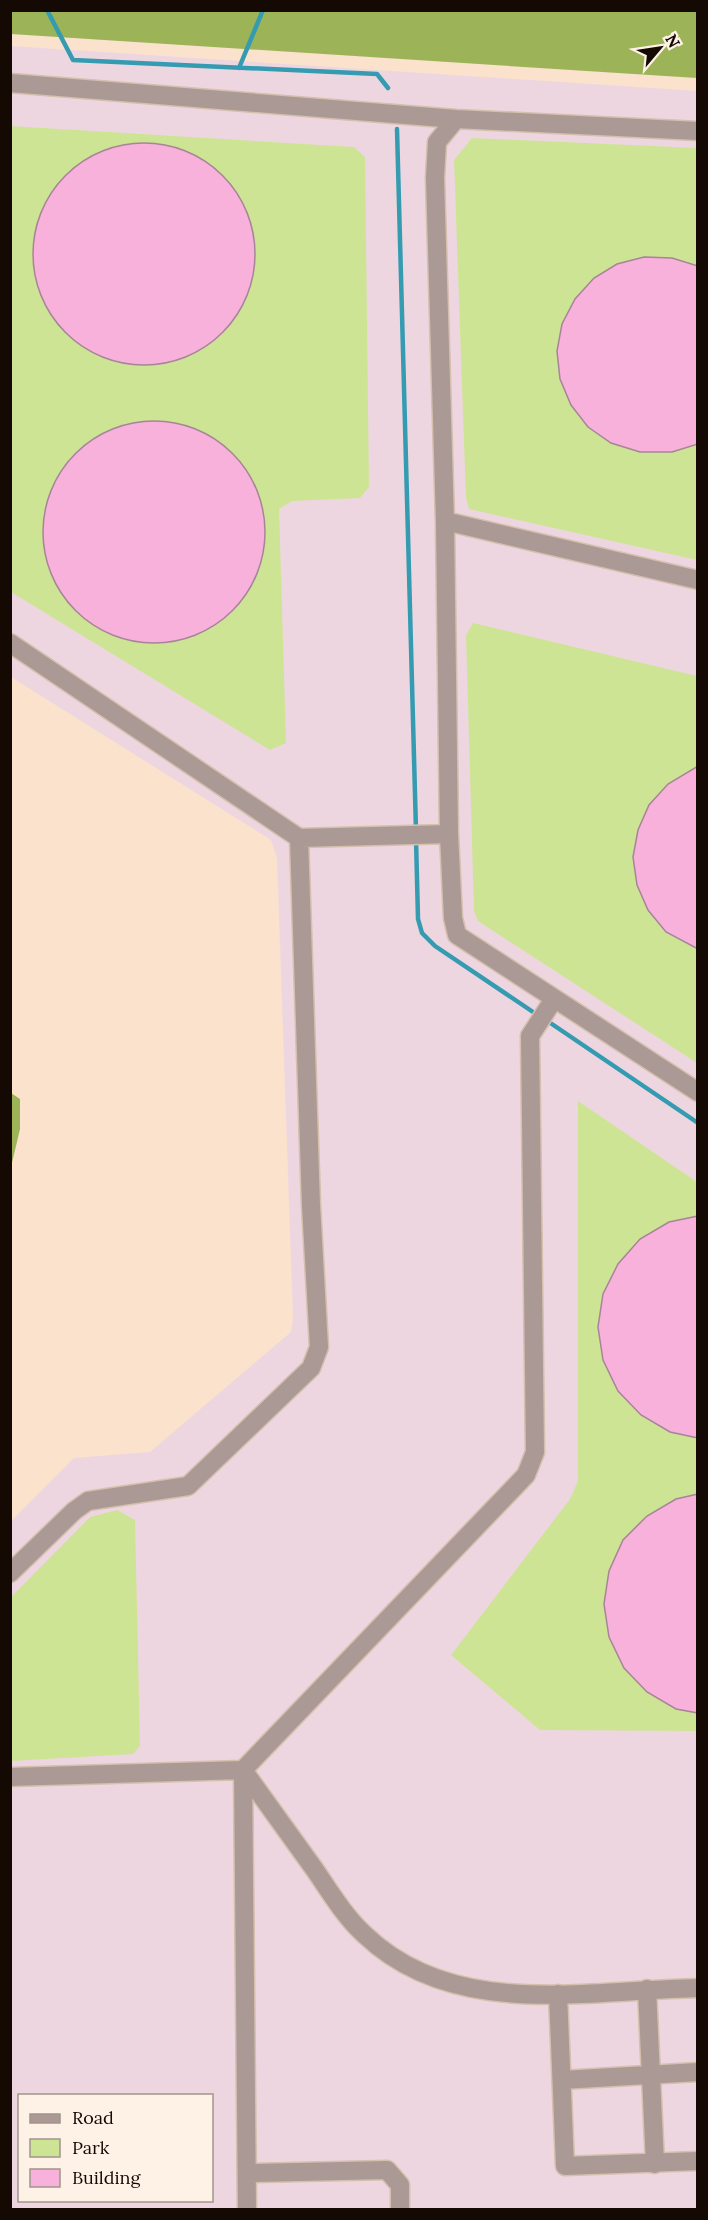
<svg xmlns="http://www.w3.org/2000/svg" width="708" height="2220" font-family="Lora,serif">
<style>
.industrial{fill:#eed6e0;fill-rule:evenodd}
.green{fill:#cee495}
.forest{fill:#9cb357}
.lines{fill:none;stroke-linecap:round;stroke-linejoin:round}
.stream{stroke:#349bb1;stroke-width:4.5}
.building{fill:#f8b1da;stroke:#a78598;stroke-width:1.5}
.minor-casing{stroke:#d5bfad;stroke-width:21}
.minor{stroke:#ab9995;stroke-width:18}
</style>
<rect width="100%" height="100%" fill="#fae2cd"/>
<path class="industrial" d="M10,46L697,91V2209H11V1521L74,1458L150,1452L291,1332L293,1318L277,858L271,840L11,677ZM20,2096H212V2200H20Z"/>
<path class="green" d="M10,126L354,147L365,157L369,487L360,498L292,501L279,509L286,743L270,750L11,592Z
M472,138L697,148V560L469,509L466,498L454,160Z
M473,623L697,676V1063L478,921L474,911L466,635Z
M578,1101L697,1182V1731L540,1730L451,1655L570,1499L578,1481Z
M117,1510L135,1520L140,1746L133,1754L11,1761V1597L90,1517Z"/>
<path class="forest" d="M10,11H697V78L11,34Z
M11,1093L20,1099V1129L11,1167Z"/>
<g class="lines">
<path class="stream" d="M47,10L73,60L377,74L388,88
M239,68L263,10
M397,129L416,831
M416,839L418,919L422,933L435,946L539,1016
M546,1020L698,1123"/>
</g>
<path class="building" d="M33 254a111 111 0 1 1 222 0a111 111 0 1 1-222 0Z
M644,257L672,258L698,266V444L672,452H640L611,443L588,427L571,405L560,379L557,351L562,324L575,299L594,278L617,264Z
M43 532a111 111 0 1 1 222 0a111 111 0 1 1-222 0Z
M698,766V949L666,932L648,910L637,885L633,857L638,830L649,805L668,784Z
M698,1216V1438L670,1432L641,1415L618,1391L603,1360L598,1327L603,1294L618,1264L640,1239L669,1222Z
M698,1494V1713L676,1709L647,1692L624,1668L609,1637L604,1604L609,1571L623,1540L647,1516L676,1499Z"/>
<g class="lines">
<defs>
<path id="minor" d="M10,83L456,119
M698,131L456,119L437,142L435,178L445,521L449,834L453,918L457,935L698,1092
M445,521L698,580
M10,643L299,838
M554,999L530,1036L535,1452L526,1475L243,1770C267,1803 291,1837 315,1870C330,1892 345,1917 365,1935C454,2020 587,1990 698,1988
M10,1573L74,1511L88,1501L188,1486L311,1368L319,1347L311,1205L299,838L449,834
M10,1777L243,1770L247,2210
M647,1989L655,2164
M558,1994L565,2166L698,2161
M562,2080L698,2072
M249,2173L387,2170L400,2185V2210"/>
</defs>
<use href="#minor" class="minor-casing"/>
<use href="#minor" class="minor"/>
</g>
<rect width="708" height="2220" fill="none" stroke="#140a03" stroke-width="24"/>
<rect x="18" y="2094" width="195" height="108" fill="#fef2e7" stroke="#a0958c" stroke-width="1.5"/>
<rect x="30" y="2114" width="30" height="9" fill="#ab9995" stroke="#a0958c" stroke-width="1.5"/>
<text x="72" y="2124" font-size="18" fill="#140a03">Road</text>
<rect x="30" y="2139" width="30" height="18" fill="#cee495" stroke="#a0958c" stroke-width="1.5"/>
<text x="72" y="2154" font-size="18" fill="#140a03">Park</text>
<rect x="30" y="2169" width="30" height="18" fill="#f8b1da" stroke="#a0958c" stroke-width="1.5"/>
<text x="72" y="2184" font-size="18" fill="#140a03">Building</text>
<g transform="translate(660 48) rotate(61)" stroke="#fef2e7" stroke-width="4.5" paint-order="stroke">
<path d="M0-4.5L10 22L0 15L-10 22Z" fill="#140a03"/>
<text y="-9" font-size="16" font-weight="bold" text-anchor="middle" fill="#140a03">N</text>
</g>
</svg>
